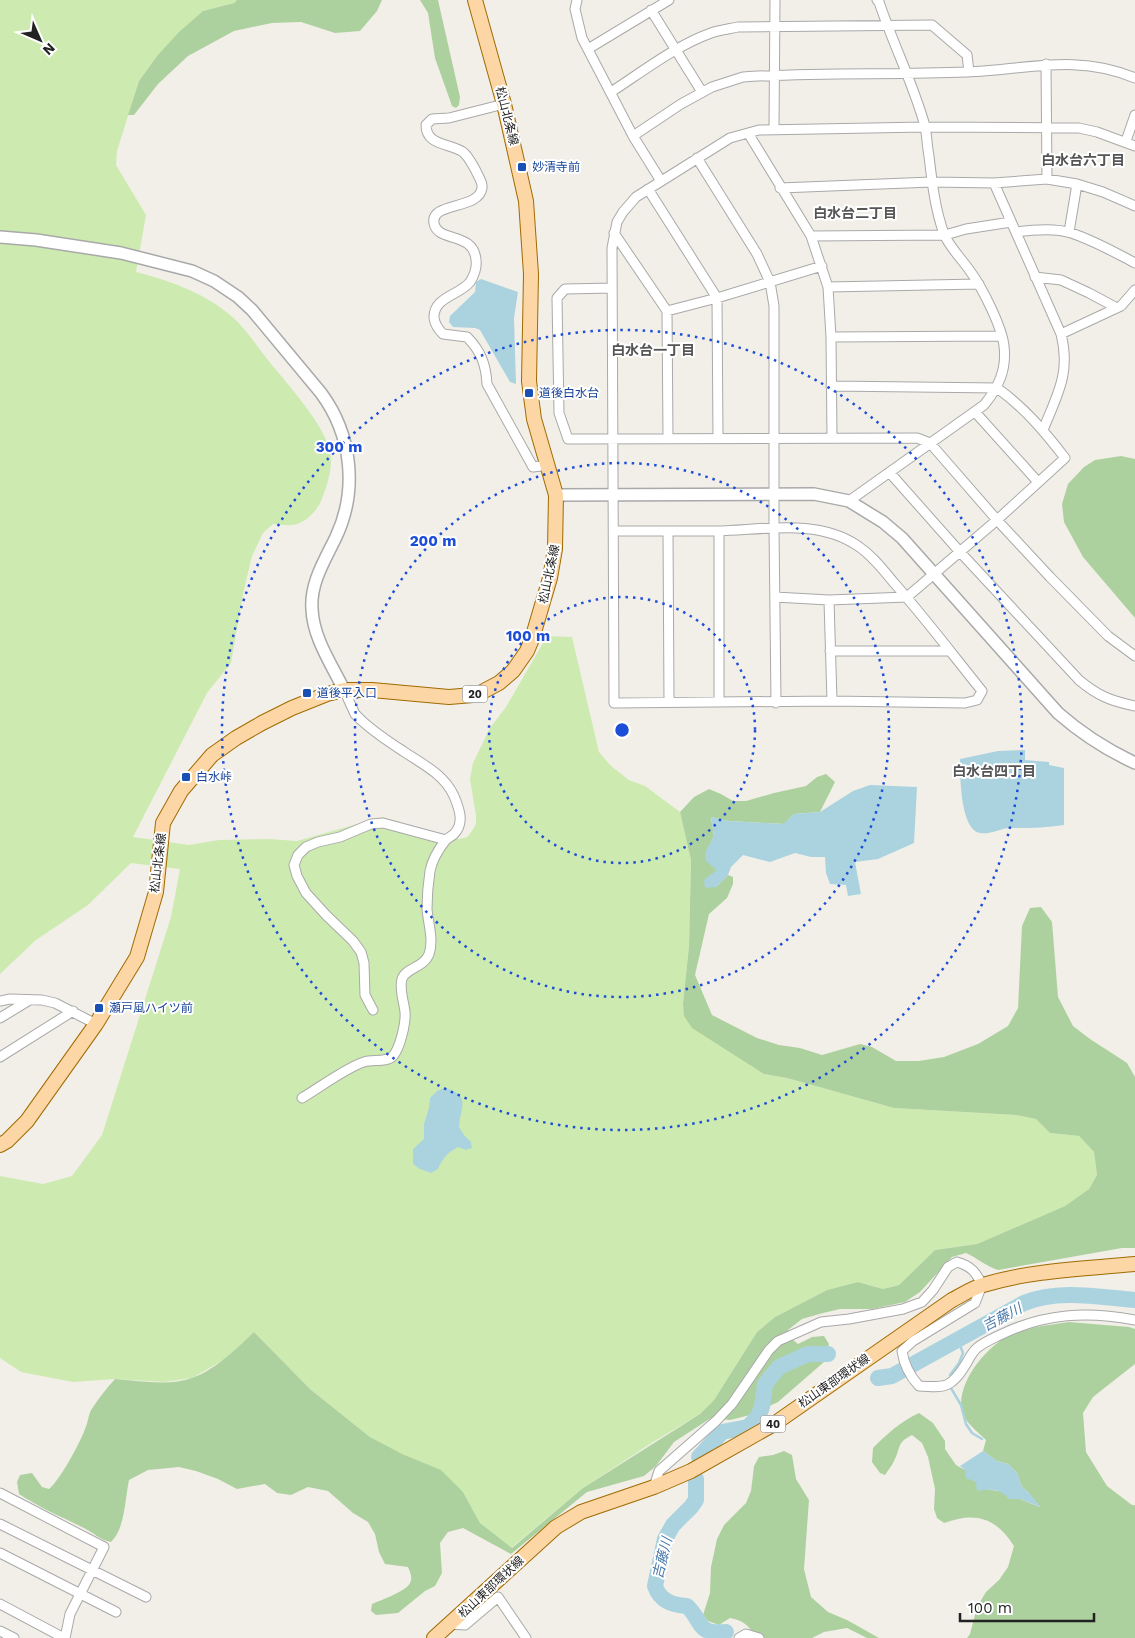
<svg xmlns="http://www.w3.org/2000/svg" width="1135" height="1638" font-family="'Work Sans','Noto Sans JP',sans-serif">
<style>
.grass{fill:#cdebb0}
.forest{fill:#add19e}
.water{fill:#aad3df}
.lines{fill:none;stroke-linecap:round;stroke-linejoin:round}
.stream{stroke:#aad3df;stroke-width:2.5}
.river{stroke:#aad3df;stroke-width:16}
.minor-casing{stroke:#a9a9a9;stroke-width:11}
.tertiary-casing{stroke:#a9a9a9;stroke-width:14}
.primary-casing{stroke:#a06b00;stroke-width:16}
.minor{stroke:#fff;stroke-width:9}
.tertiary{stroke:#fff;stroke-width:11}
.primary{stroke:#fcd6a4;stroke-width:14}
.ring{fill:none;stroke:#1d4ed8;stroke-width:2.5;stroke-dasharray:2.5 5}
.transit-dot{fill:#1a4fb4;stroke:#fff;stroke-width:2}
.labels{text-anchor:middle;stroke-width:4;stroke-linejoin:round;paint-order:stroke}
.shield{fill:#fff;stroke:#646464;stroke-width:1}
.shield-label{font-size:11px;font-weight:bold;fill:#222}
.street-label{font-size:12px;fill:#222;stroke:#fff}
.transit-label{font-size:12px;fill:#164399;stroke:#fff;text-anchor:start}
.neighbourhood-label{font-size:14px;font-weight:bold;fill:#555;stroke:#fff}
.water-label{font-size:14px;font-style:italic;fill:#4a7aab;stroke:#fff}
.centre{fill:#1d4ed8;stroke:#fff;stroke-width:2.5}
.ring-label{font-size:15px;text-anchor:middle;font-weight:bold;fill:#1d4ed8;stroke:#fff;stroke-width:4;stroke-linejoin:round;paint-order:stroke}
</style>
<rect width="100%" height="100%" fill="#f2efe9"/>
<path class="grass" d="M0,0H237L234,3L203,11L157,56L139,81L117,151L116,165L146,215L136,272C168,280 204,293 229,314C244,326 256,345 268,360C287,384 323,422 330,451C333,468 328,482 322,499C318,510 305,524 292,525C286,526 279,524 273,524L263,533L252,556L243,594L231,663L207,693L133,837L189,845L219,840L269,839L297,841L382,817L459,839L467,837L472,831L476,824V816L470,779L473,763L490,728L506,707L547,636L572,637L599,752L611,766L629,780L645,786L680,812L691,860L689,946L683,1003L764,1074L787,1078L894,1108L1016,1115L1036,1119L1050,1133L1079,1136L1094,1152L1097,1175L1089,1189L1065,1206L977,1244L935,1250L899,1285L883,1289L858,1282L827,1290L775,1317L757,1332L714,1400L700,1414L653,1442L583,1488L511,1548L480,1523L463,1492L370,1437L310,1389L254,1332L225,1359L192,1378L164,1382L115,1379L73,1382L21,1372L0,1358V1176L43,1184L72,1176L102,1135L171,917L180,869L131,863L88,905L36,940L0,974Z"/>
<path class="forest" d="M237,0H382L377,11L360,31L335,33L301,22L272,23L234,31L188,56L158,84L134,115H128L139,81L157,56L179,32L203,11L234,3Z
M420,0H438L460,97L459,105L456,108L452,106L435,58L428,13Z
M1121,456L1135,459V618L1083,557L1064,522L1062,504L1068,484L1084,467L1095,460Z
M826,774L835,782L820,812L794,814L784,824L728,821L711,817L714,836L706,853L717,870L716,887L728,875L733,877V884L727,898L709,914L695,975L712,1015L757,1038L779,1045L800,1048L822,1055L860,1044L872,1047L896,1061H919L944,1057L978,1044L1008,1026L1018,1008L1022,926L1030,908L1041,907L1052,922L1058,997L1073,1026L1090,1039L1127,1063L1135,1077V1248H1122L998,1270C987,1267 977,1258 966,1253L952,1257L920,1292L905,1302L872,1309H840L823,1313L802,1319L788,1330L792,1339L798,1344L812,1337L824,1336L829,1344L824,1362L778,1402L750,1415L730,1420L711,1418L674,1442L656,1466L644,1476L587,1492L511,1554L463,1528L448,1532L440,1543L442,1573L435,1586L425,1591L398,1613L376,1615L371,1611L372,1604C381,1600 407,1591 410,1583C413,1578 410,1572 408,1567L385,1564L379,1552L375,1534L368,1522L353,1513L328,1491L308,1487L291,1495L277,1493L265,1484L237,1489L218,1479L196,1471L179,1467L148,1470L129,1480C125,1499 125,1529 111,1542C100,1540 94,1533 84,1528C62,1517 40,1508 19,1494L17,1482L20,1475L32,1473L42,1487L49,1489C60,1480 80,1443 85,1429C88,1423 88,1416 91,1410C98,1399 106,1389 115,1379C139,1381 170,1386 192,1378C215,1370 237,1348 254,1332L310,1389L370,1437L402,1454L441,1470L463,1492L480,1523L512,1548L583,1488L700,1414L714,1400L757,1332L775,1317L827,1290L858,1282L883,1289L899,1285L935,1250L977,1244L1065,1206L1089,1189L1097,1175L1094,1152L1079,1136L1050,1133L1036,1119L1016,1115L894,1108L787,1078L764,1074L692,1028L684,1016L683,1003L689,946L691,860L680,812L694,797L709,789L721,794L733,801H746L774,793L806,786L817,777Z
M1069,1322L1129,1327L1135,1329V1364L1093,1397L1083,1413L1086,1452L1107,1486L1132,1505H1135V1638H967L970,1634L977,1607L986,1592L999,1580L1008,1567L1014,1546C996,1518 976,1511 944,1523L937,1518L934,1509L935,1489L928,1457L922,1443L912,1435C896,1443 901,1448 894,1461C892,1466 888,1470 885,1475L880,1473L872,1462L873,1448C887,1434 901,1421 919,1413L933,1423L945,1441V1449L956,1465L965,1470L976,1482L986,1489L1004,1492L1009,1499H1020L1040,1507L1028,1492L1022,1487L1017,1473L1008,1464L997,1461L983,1451L986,1440C978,1432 967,1424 963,1414C953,1387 986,1346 1009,1336C1028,1327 1048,1325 1069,1322Z
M784,1451L792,1455L796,1479L809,1500L804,1569L811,1597L828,1612L847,1620L879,1638H867L847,1628L824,1632L812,1638H755C751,1626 742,1620 730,1618L719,1625L708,1621L703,1615L710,1593L711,1567L717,1539L724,1525L746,1503L751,1491L754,1466L759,1457L773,1455Z"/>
<path class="water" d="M481,279L518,292L514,318L516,384L510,382L480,330L475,328L453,327L449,322L450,316L475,292L476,282Z
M1025,750V760L1049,762V765L1064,768V825C1046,828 1028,828 1010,828C1001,828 990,835 980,833C960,830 960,774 960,759L998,751Z
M870,785L917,787L914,843L878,859L855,862L861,894L848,896L846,885L830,884L826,873L825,857H811L795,853L770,862L743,855L731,867L728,875L716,887L705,888L704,880L717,870L706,861L705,853L714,836L711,817L728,821L783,824L794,814L820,812L853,791Z
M445,1088C472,1096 460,1107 459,1127L464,1135L471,1142L472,1148L466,1150L458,1147C448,1152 442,1159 438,1169L431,1173L420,1169L413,1164V1149L424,1139V1124L429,1108L430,1098L437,1091Z
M983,1451L997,1461L1008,1464L1017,1473L1022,1487L1028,1492L1041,1507L1020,1499H1009C1001,1488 989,1489 977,1491L976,1482L966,1478L965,1470L960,1466Z"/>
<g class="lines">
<path class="stream" d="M950,1375L959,1363L963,1353L958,1340
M951,1388L961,1405L966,1424L972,1433L982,1439"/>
<path class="river" d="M878,1378L892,1376L1024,1303C1059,1289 1098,1297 1135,1300
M699,1457L722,1432L748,1427L758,1417L762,1407L765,1384L779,1367L808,1354H828
M696,1479V1500L691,1507L673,1525L665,1539L655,1586C660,1601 672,1605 687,1606C704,1622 695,1634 726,1632"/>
<defs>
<path id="minor" d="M577,0L575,9L582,38L633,136L661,181
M651,10L702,92
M588,49L669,0
M1046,64L1047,179
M611,92C642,72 675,46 711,33C720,30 729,29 738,27L932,25L967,55L969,72
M504,104L449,118L432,119L426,125C426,146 450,143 463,152C469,157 472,164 476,171C478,176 483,182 482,188C479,210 430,202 434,223C437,243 474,231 476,260C477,267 474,276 470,282C460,295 433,297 434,318C435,325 438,329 443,334L467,337C481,351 486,365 487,384L533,467L548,465
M774,128L775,0
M748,133L811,236L828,287L831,337L832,438
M633,136L681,104L712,87L743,77C817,72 892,75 967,72C1025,70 1077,53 1135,78
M1126,141L1135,115
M697,158L757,254L770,282L774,306V528L776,703
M994,183L1061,334C1071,373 1057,395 1043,430
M780,188L932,182L994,183L1047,179L1077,184L1103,192L1135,206
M648,189L717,298L718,438
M1016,232C1031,230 1056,228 1071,233C1093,240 1114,252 1135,263
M1069,232L1077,184
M614,233L667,311L668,438
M811,236L945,235L966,229L1011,222
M1035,277L1061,280L1089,293L1117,308
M828,287L979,284
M612,288L565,289L557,298L559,413L568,439L917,438L930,443L997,520L1050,577L1108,636L1135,656
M667,311L717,298L822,266
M1061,334L1121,306L1135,290
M831,337L1001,336
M975,412L1038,482
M890,473L960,552L1079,680C1098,696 1111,701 1135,706
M849,501L984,405C998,388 1007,370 1004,346C1002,327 982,287 970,271C962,259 950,248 944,234C935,209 932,182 929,156C927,146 927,136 925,126C913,83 893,44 879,2L877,0
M614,531C648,531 683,531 717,531C763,530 818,518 858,546C873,556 884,571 895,584C925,618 953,655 982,691L977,700L965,703L832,701L614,703L612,248L617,222L623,212L636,197L730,138L759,130L925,127L1079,128L1097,132L1135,146
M668,531L669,702
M775,597L829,600L907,597L997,520L1065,458C1045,432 1024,407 997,388L831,386
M829,600L832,701
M830,651H949
M719,702V531
M0,1001L10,999L42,1000L55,1003L96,1024
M373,1010L365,995L364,963L361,952L353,941L326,915L306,893L297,876L294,865L298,855L306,847L318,842L340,837L371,824L383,823L446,840
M0,1018L28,1001
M0,1057L73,1011
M302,1098C319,1088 347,1067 364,1062C373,1059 386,1063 393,1056C400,1048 406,1023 405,1012C404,1002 399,989 402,979C405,968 424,968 429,954C434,940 428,923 427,909C427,897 428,884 430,871C432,861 438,850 445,841C447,838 451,837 454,834C465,823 459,808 454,796C444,774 422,764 403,751C389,742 374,732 361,720L355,714L344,690
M654,1487L659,1471L716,1421L732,1404L769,1350L778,1341L821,1322L849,1319L903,1309L922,1302L933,1290L948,1267L957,1262C971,1266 976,1272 982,1285L975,1303L913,1341L902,1351C904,1365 909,1375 919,1386C946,1388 951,1388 966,1364C969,1359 972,1352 977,1348C984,1342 992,1339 1000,1335C1045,1313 1087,1311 1135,1320
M0,1493L104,1547L70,1614L65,1638
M0,1524L146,1597
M0,1553L116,1612
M0,1604L64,1638
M451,1624L465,1625L498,1597L526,1638
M0,1631L14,1638
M739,1638L746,1634L759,1638"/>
<path id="tertiary" d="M0,237L36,240L121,253L192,271L214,281L238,297L252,310L321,393C352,435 358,490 336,537C325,560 310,583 312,609C313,638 332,665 344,690
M556,495L814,494L849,501L883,522L902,538L1058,713C1083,735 1105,749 1135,763"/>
<path id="primary" d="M0,1145L7,1141L27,1121L96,1024L137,957L156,892L163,823L181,791L212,755L236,738L262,723L292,708L327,694L344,690H372L449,697L473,695L482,692L499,683L513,671L527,651L532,639L550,578L555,549L556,495L534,419L529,381L531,274L526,201L504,104L475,0
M434,1638L556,1527L581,1512L654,1487L691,1471L774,1424L952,1300C962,1295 972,1288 983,1285C1032,1270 1085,1269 1135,1264"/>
</defs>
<use href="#minor" class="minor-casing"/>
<use href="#tertiary" class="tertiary-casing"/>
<use href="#primary" class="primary-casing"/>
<use href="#minor" class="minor"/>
<use href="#tertiary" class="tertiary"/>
<use href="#primary" class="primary"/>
</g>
<g class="ring">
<circle cx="622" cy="730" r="133"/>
<circle cx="622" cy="730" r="267"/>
<circle cx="622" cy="730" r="400"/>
</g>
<g class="transit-dot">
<rect x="517" y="162" width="10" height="10" rx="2.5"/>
<rect x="524" y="388" width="10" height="10" rx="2.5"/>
<rect x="302" y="688" width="10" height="10" rx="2.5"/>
<rect x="181" y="772" width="10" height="10" rx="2.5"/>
<rect x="94" y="1003" width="10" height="10" rx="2.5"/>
</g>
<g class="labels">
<g class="shield">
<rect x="462.5" y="685.5" width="25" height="17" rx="4"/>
<rect x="760.5" y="1415.5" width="25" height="17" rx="4"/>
</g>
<g class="shield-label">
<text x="475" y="698">20</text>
<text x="773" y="1428">40</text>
</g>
<g class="street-label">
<text transform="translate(507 116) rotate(76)" y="4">松山北条線</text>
<text transform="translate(549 574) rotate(-78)" y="4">松山北条線</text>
<text transform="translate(158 863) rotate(-83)" y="4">松山北条線</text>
<text transform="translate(834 1381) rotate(-35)" y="4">松山東部環状線</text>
<text transform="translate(491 1587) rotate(-43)" y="4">松山東部環状線</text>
</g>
<g class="transit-label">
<text x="532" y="171">妙清寺前</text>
<text x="539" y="397">道後白水台</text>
<text x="317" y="697">道後平入口</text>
<text x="196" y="781">白水峠</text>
<text x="109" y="1012">瀬戸風ハイツ前</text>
</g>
<g class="neighbourhood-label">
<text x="1083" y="165">白水台六丁目</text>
<text x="855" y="218">白水台二丁目</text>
<text x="653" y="355">白水台一丁目</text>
<text x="994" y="776">白水台四丁目</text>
</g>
<g class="water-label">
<text transform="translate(1002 1317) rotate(-28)" y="5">吉藤川</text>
<text transform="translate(662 1558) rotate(-76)" y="5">吉藤川</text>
</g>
</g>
<circle cx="622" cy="730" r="8" class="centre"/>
<g class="ring-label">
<text x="339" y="452">300 m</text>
<text x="433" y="546">200 m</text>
<text x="528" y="641">100 m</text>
</g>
<g transform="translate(40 40) rotate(135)" stroke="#ffffff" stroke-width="4" paint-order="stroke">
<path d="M0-4L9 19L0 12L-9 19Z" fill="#222222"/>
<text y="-8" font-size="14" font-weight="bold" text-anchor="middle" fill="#222222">N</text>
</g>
<path d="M960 1613v8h134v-8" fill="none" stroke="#222222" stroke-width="2.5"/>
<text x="968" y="1613" font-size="15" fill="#222222" stroke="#ffffff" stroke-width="4" paint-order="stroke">100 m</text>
</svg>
